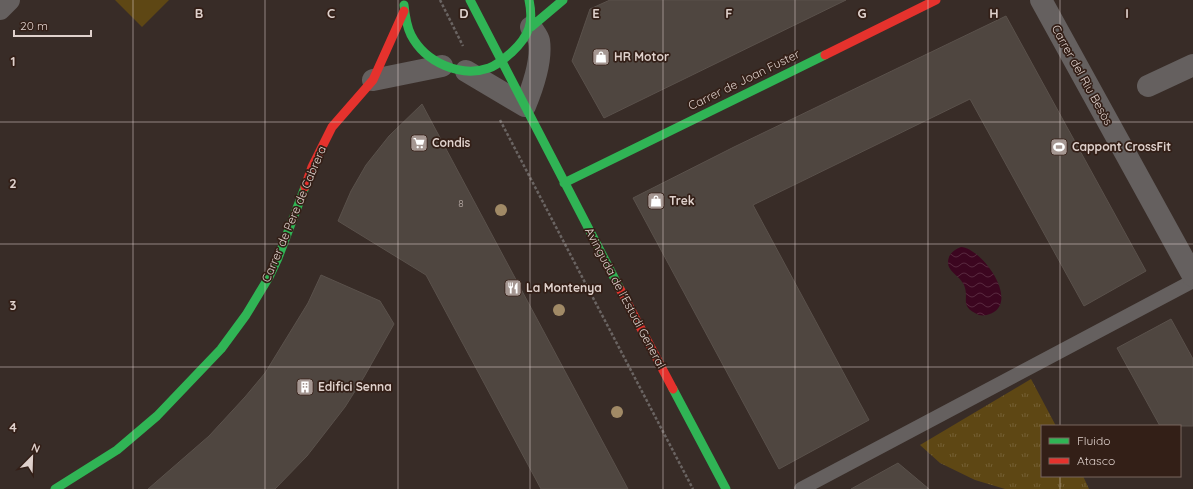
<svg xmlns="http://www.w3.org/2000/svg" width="1193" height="489" font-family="Quicksand,sans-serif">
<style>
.park{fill:url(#park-tufts)}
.garden{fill:#5e4714}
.water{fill:url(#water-waves)}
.building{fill:#4f4640;stroke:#5a514b}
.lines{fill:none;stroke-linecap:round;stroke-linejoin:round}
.path{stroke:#6a6462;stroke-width:2.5;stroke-dasharray:3 2;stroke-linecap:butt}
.lane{stroke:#65605f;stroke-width:14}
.street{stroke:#65605f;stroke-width:22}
.fast{stroke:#30b455;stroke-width:9}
.jam{stroke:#e5322d;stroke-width:9}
.tree{fill:#a18a66}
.grid{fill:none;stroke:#dfd1cc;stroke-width:1;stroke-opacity:0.55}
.labels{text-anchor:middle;stroke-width:3.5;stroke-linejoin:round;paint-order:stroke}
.number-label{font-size:10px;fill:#bbaea9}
.poi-label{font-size:12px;font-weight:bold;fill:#dfd1cc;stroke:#331f17;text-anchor:start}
.street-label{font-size:12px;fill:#dfd1cc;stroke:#331f17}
.grid-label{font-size:13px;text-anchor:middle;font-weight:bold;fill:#dfd1cc;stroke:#331f17;stroke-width:3.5;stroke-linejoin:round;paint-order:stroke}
</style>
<defs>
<pattern id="park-tufts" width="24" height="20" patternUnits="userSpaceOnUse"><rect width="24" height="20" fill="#5e4714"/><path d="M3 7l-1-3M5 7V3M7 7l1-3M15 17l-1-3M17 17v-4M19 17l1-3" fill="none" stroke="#756035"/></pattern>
<pattern id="water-waves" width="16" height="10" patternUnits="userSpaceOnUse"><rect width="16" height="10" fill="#3c0620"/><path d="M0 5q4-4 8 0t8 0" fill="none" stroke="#58293f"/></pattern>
</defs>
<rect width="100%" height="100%" fill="#382c27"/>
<path class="park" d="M1031,379L1056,426H1042V476H1083L1089,489H1005L975,480L940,463L920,445Z"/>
<path class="garden" d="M115,0H169L142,27Z"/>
<path class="water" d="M961,247C981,248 1017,297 994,312C989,315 984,316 979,315C958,306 970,299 964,285C959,274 944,271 949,257C951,252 956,249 961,247Z"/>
<path class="building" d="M610,0H846L604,118L572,61L590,9Z
M1006,16L1146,271L1084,306L970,99L753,205L869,420L779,469L633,198L734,147Z
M422,104L590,418L628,489H541L426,275L338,221L351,191L366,165L389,136Z
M321,275L380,301L394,324L364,377L345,407L307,456L275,489H148L209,436L245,397L265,373L308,303Z
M1171,319L1193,359V426H1160L1117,348Z
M898,463L929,489H851Z"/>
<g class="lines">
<path class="path" d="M440,0L463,46
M500,120L693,489"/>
<path class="lane" d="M801,489L1193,281"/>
<path class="street" d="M1041,0L1193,276
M0,9L9,0
M466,71L525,106C532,89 542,60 539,41C538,36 533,31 531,27
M373,80L442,66
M1148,86L1193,65"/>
<path class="fast" d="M470,0L620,289
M404,5C405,15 406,25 411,35C425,62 460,78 489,68C498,65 505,58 512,52C529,36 534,23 529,0
M531,27L563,0
M564,183L825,55
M673,389L726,489
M55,489L117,450L157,416L221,349L246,315L269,277L278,258L305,187"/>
<path class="jam" d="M825,55L936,0
M305,187L312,167L332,127L373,80L404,11
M620,289L673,389"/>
</g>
<g class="tree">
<circle cx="501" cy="210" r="6"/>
<circle cx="559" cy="310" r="6"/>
<circle cx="617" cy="412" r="6"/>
</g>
<path class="grid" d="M133,0V489M265,0V489M398,0V489M530,0V489M663,0V489M795,0V489M928,0V489M1060,0V426M0,122H1193M0,244H1193M0,367H1193M1060,476V489"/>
<defs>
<symbol id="shop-square" viewBox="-11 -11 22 22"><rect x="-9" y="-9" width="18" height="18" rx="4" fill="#a59792" stroke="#331f17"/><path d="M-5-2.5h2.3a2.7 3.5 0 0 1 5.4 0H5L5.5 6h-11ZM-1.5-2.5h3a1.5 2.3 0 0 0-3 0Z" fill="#fff"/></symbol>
<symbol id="supermarket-square" viewBox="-11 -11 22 22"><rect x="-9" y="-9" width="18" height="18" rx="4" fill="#a59792" stroke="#331f17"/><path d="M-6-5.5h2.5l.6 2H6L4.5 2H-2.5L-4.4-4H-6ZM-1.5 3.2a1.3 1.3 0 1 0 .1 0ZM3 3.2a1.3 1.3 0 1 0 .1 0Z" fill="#fff"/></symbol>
<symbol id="stadium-square" viewBox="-11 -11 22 22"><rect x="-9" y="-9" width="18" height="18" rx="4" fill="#a59792" stroke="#331f17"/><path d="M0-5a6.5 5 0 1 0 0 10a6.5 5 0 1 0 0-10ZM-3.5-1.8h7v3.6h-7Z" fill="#fff"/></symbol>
<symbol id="restaurant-square" viewBox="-11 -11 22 22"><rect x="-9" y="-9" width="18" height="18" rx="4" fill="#a59792" stroke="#331f17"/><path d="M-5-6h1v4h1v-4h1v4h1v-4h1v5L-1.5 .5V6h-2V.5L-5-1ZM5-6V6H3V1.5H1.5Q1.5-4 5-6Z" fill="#fff"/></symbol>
<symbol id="building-square" viewBox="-11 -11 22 22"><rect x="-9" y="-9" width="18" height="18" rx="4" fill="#a59792" stroke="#331f17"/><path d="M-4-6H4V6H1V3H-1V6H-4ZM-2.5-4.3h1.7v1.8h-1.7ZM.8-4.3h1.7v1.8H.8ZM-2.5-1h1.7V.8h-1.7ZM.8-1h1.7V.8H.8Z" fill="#fff"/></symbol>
</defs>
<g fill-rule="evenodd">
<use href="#shop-square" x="591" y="47" width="20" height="20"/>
<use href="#supermarket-square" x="409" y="133" width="20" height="20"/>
<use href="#stadium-square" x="1049" y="137" width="20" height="20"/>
<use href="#shop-square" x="646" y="191" width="20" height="20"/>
<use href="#restaurant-square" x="503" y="278" width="20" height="20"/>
<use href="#building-square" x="295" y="377" width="20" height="20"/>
</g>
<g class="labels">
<g class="number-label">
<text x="461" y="207">8</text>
</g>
<g class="poi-label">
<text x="614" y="61">HR Motor</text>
<text x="432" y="147">Condis</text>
<text x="1072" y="151">Cappont CrossFit</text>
<text x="669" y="205">Trek</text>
<text x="526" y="292">La Montenya</text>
<text x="318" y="391">Edifici Senna</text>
</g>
<g class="street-label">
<text transform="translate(1082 75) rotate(61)" y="4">Carrer del Riu Besòs</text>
<text transform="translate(744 80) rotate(-26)" y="4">Carrer de Joan Fuster</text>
<text transform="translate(294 214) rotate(-67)" y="4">Carrer de Pere de Cabrera</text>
<text transform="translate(625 298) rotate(62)" y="4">Avinguda de l'Estudi General</text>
</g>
</g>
<g class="grid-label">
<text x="199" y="18">B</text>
<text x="331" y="18">C</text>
<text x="464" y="18">D</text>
<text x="596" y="18">E</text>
<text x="729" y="18">F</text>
<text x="862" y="18">G</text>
<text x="994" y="18">H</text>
<text x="1127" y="18">I</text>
<text x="13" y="66">1</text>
<text x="13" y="188">2</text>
<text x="13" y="310">3</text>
<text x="13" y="432">4</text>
</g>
<rect x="1041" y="425" width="140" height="52" fill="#331f17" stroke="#78665f"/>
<rect x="1049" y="438" width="20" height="6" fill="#30b455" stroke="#78665f"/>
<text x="1077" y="445" font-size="12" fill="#dfd1cc">Fluido</text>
<rect x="1049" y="458" width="20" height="6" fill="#e5322d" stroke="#78665f"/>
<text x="1077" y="465" font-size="12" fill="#dfd1cc">Atasco</text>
<g transform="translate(32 457) rotate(23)" stroke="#331f17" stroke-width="3" paint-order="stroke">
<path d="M0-3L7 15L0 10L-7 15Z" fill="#dfd1cc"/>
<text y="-6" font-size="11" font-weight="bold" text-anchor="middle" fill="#dfd1cc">N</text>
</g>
<path d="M14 30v6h77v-6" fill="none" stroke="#dfd1cc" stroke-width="2"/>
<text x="20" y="30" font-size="12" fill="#dfd1cc" stroke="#331f17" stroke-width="3" paint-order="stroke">20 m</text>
</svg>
